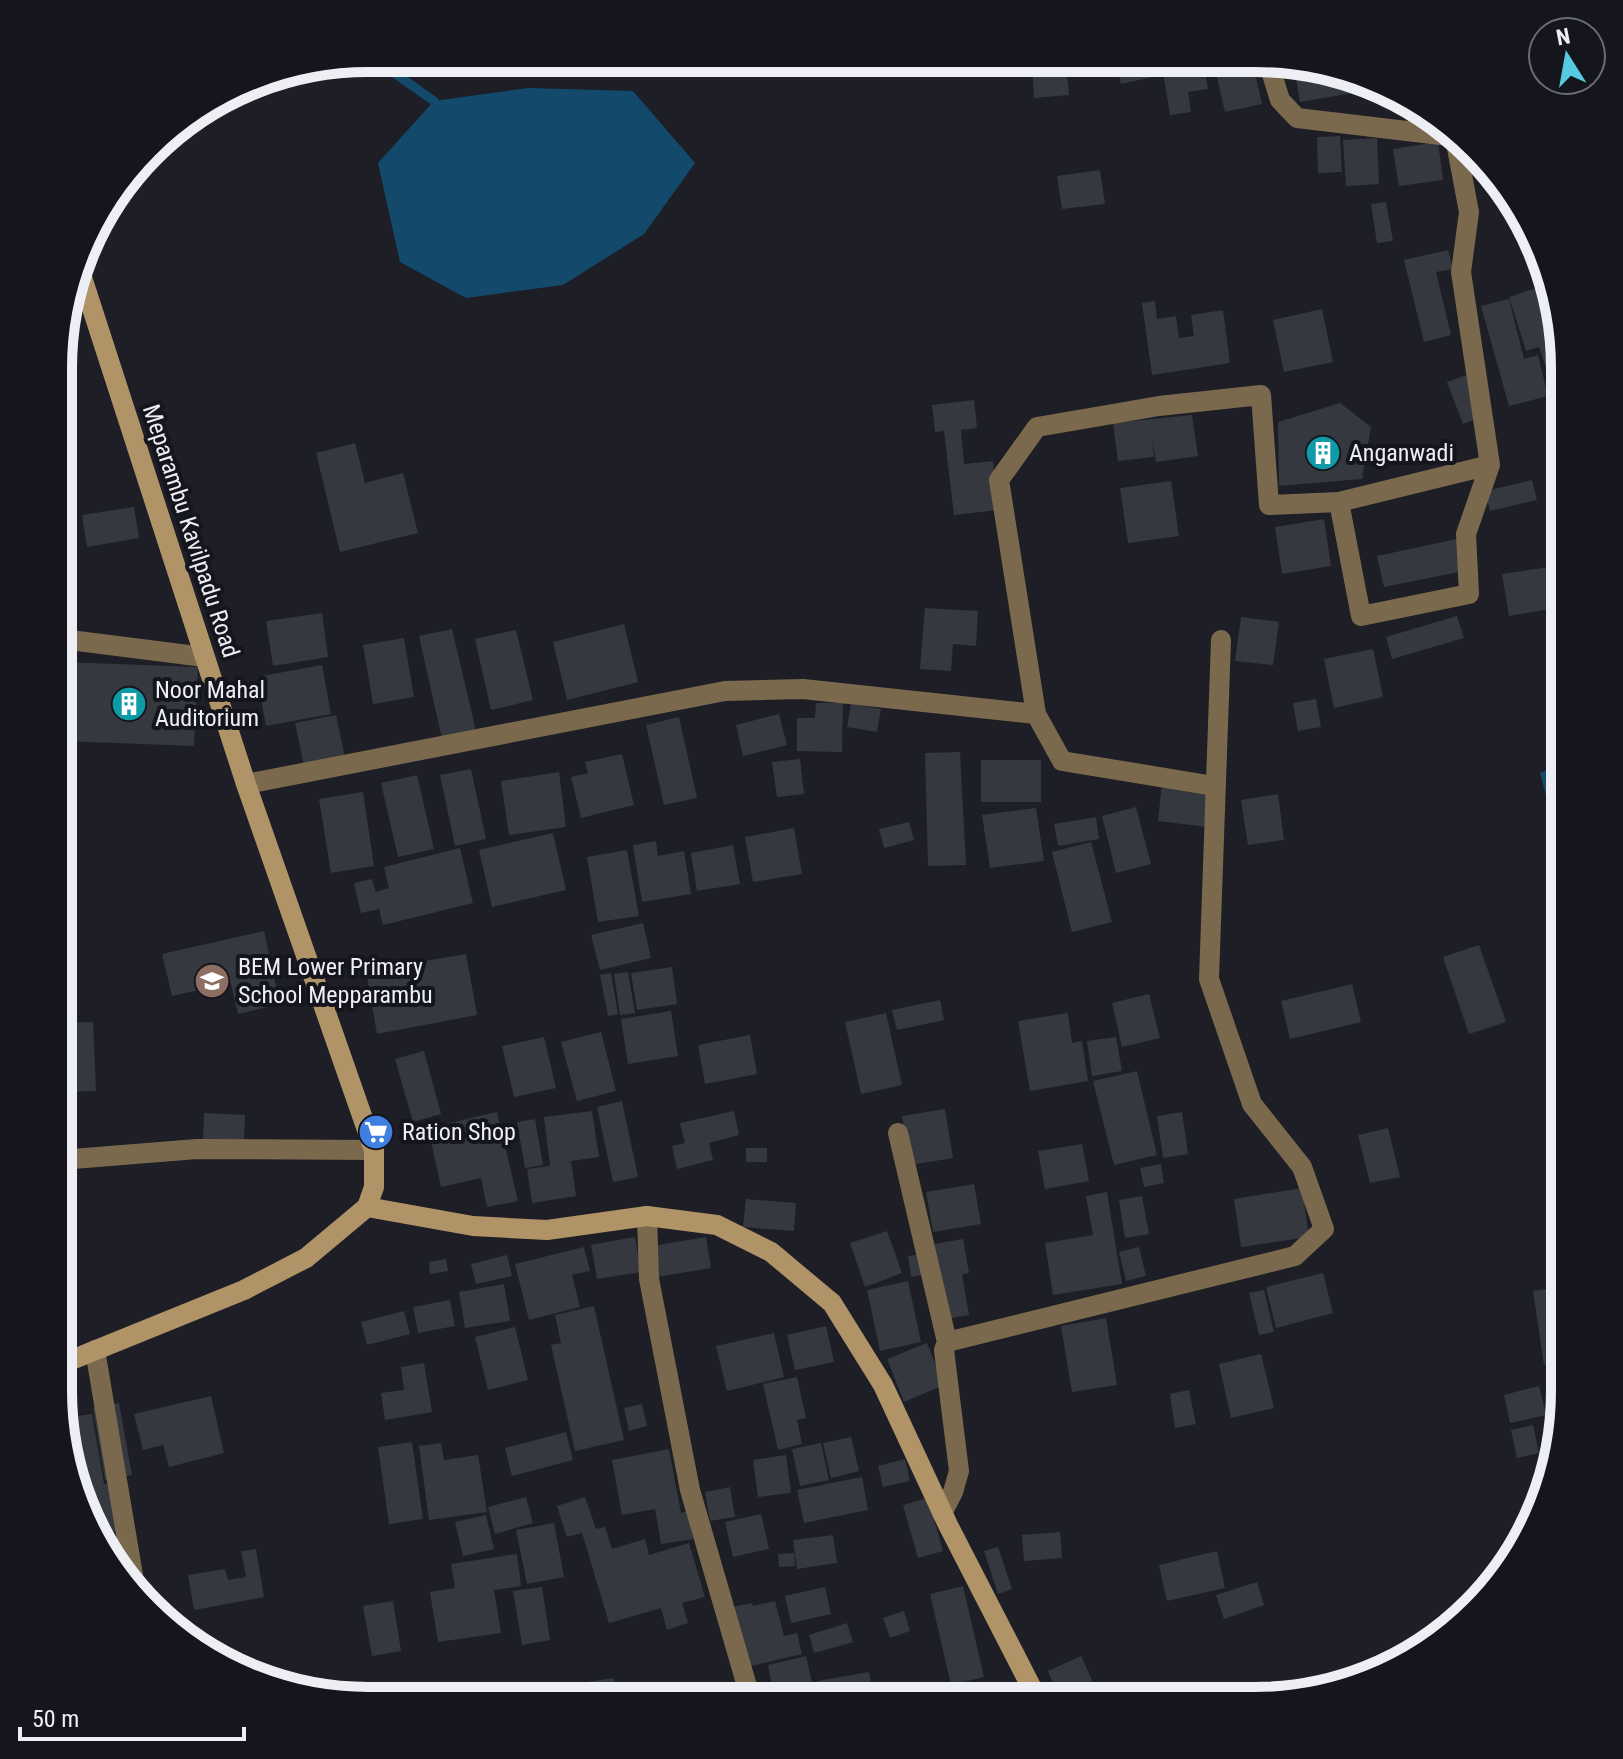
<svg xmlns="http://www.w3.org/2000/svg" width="1623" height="1759" font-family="'Roboto Condensed',sans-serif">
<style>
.water{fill:#134a6c}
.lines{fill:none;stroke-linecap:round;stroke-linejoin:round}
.stream{stroke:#134a6c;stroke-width:9}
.building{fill:#363840}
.street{stroke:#7b694e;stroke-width:20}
.secondary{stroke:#b09468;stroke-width:20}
.labels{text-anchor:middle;stroke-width:8;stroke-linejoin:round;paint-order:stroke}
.poi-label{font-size:24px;fill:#eeeff4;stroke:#14151d;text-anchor:start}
.street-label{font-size:24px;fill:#eeeff4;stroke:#14151d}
.rim{fill:none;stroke:#eeeff4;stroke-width:10}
</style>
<rect width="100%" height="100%" fill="#1d1e26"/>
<path class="water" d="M528,88L633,91L695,163L644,234L563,285L466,298L400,262L378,163L434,101Z
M1564,761V863L1540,773Z"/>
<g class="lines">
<path class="stream" d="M346,62L390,70L434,101"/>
</g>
<path class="building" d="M1149,60L1153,77L1121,84L1115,61Z
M1161,60H1203L1208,89L1188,92L1191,112L1170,115Z
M1213,60H1252L1262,104L1225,112Z
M1293,61L1357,82L1359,92L1300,102Z
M1066,64L1069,95L1034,98L1032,67Z
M1379,89L1410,100L1424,112L1406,115L1403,102L1382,107Z
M1340,136L1342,172L1318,173L1317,137Z
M1377,138L1379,184L1346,186L1343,140Z
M1438,142L1443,180L1399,186L1393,149Z
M1100,170L1105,204L1062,209L1057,176Z
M1386,202L1393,241L1377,243L1371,204Z
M1448,250L1453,269L1436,272L1451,335L1424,342L1404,260Z
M1552,283L1564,348V369L1548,374L1539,347L1526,351L1509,297Z
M1509,299L1524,359L1538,355L1548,396L1509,406L1481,306Z
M1155,301L1157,319L1176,316L1179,338L1194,336L1191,315L1223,310L1230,363L1152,375L1142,303Z
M1322,309L1333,362L1284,372L1273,320Z
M1467,375L1483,417L1463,424L1447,382Z
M974,400L977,428L961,430L964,464L993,461L998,510L954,515L944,431L935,432L932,405Z
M1340,403L1371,427L1362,479L1279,486L1278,422Z
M1192,415L1198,456L1156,462L1152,437L1154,457L1118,461L1113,423Z
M355,443L365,483L403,473L418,533L340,552L316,453Z
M63,447L73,448L68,507H63Z
M1532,480L1537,500L1490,511L1485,491Z
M1171,481L1179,536L1128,543L1120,488Z
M134,507L139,538L87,547L82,515Z
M1324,519L1331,566L1282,574L1275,527Z
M1457,539L1464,571L1384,587L1377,556Z
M1549,567L1556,608L1509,616L1502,574Z
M925,608L978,611L976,646L953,644L951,671L920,669Z
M322,613L328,657L273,666L266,621Z
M1457,616L1464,638L1392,659L1386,637Z
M1241,617L1279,622L1273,665L1235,661Z
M624,624L638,682L567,700L553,642Z
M452,629L476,731L442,739L419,636Z
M516,630L533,700L491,710L475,639Z
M404,638L414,697L373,704L363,645Z
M1373,649L1383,697L1334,708L1324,659Z
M62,662L198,667L194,746L62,741Z
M322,665L331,714L266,726L257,677Z
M1316,699L1321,727L1298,731L1293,703Z
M816,703H843L842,752L797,751V718H815Z
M851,704L881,709L877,732L847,727Z
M779,714L787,745L743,756L736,725Z
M336,715L346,762L305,770L295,723Z
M679,717L697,798L664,805L646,725Z
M960,752L966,865L928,866L925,753Z
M622,754L634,805L581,818L571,777L588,773L585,762Z
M800,759L804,794L777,797L772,762Z
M981,760H1041V802H981Z
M471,769L486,839L455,846L440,775Z
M559,772L566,827L509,835L501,781Z
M417,775L434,849L398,857L381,783Z
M1162,784L1212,790L1207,827L1158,821Z
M363,792L374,866L331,873L319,799Z
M1278,794L1284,840L1248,845L1241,800Z
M1136,807L1151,864L1116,873L1102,816Z
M1036,808L1044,861L990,868L982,815Z
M1096,817L1099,839L1058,846L1054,824Z
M909,822L914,840L884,848L879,829Z
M794,828L802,874L753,882L745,837Z
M553,833L566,890L492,907L479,850Z
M656,841L658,856L684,851L691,894L642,902L633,845Z
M1091,842L1112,922L1072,932L1052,852Z
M733,845L740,884L697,891L691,853Z
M460,848L473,903L383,925L379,909L361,913L354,883L372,879L376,892L389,888L384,867Z
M627,850L639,916L598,922L587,857Z
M643,923L651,958L600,970L591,935Z
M264,931L280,1004L238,1014L231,983L172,996L162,954Z
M1479,945L1506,1022L1469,1034L1443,957Z
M466,954L477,1015L377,1034L366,971Z
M672,967L677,1004L637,1010L631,973Z
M628,972L635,1013L620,1015L614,974Z
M611,973L618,1014L608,1016L600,975Z
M1352,984L1361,1022L1290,1039L1281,1001Z
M1149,994L1160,1038L1122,1047L1112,1003Z
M940,1000L944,1020L897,1030L892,1010Z
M671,1011L678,1056L628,1064L621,1019Z
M886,1013L902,1085L861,1094L845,1022Z
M1068,1013L1072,1043L1082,1041L1088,1081L1030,1091L1018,1021Z
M93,1022L96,1091L60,1092V1023Z
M601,1032L616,1091L577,1101L561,1042Z
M750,1035L757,1074L705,1084L698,1045Z
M544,1037L556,1088L514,1097L502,1046Z
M1116,1037L1122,1071L1092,1076L1087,1041Z
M424,1051L441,1114L413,1122L395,1059Z
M1137,1071L1157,1155L1114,1165L1093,1081Z
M622,1101L638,1177L613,1182L597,1107Z
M945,1109L953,1158L910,1165L902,1116Z
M592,1111L599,1157L571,1161L576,1196L532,1203L527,1169L550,1166L544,1117Z
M734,1111L739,1135L709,1143L713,1160L677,1169L672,1146L685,1143L680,1123Z
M497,1112L518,1201L487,1207L481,1178L441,1187L428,1128Z
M1182,1112L1188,1154L1163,1158L1157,1116Z
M204,1113L245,1115L244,1144L203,1143Z
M535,1119L543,1165L525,1168L517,1122Z
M1388,1128L1400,1177L1370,1183L1358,1135Z
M1082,1144L1089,1181L1045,1189L1038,1151Z
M746,1148H767V1162H746Z
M1161,1164L1164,1183L1144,1187L1140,1168Z
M974,1184L981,1224L933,1232L926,1192Z
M1302,1188L1309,1237L1241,1247L1234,1199Z
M1107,1192L1122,1284L1053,1295L1045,1243L1093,1235L1086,1196Z
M1142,1196L1149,1234L1125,1238L1119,1200Z
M746,1199L796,1203L794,1231L743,1227Z
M887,1231L902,1273L865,1287L850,1243Z
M635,1237L641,1272L597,1279L591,1245Z
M706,1237L711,1268L657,1277L652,1246Z
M963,1239L969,1273L962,1274L969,1315L946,1319L934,1244Z
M584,1247L590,1271L572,1275L580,1307L529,1320L515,1264Z
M1139,1247L1146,1276L1126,1281L1119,1252Z
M921,1254L925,1274L911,1277L908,1256Z
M507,1255L512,1276L476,1284L471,1264Z
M446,1259L448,1271L430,1274L429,1262Z
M1323,1273L1333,1313L1276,1328L1266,1287Z
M908,1281L921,1342L880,1351L867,1290Z
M504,1284L510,1321L465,1328L459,1292Z
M1564,1286V1362L1544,1365L1533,1291Z
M1264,1290L1274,1332L1259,1335L1249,1293Z
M450,1300L455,1326L418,1333L413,1307Z
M594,1306L624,1440L575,1451L551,1345L561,1343L555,1315Z
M404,1311L410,1334L367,1345L361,1322Z
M1106,1318L1117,1385L1072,1392L1061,1326Z
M826,1326L834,1362L795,1370L787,1335Z
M515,1327L528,1380L488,1390L475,1337Z
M774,1333L784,1377L727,1391L716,1346Z
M927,1343L944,1385L904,1402L887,1359Z
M1261,1354L1274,1408L1231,1418L1219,1364Z
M424,1363L432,1412L385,1420L381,1393L404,1390L401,1367Z
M797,1377L806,1418L797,1420L802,1444L778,1450L763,1384Z
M1539,1386L1546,1415L1510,1423L1504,1395Z
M1189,1390L1196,1424L1175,1428L1170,1394Z
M211,1396L224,1453L169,1467L163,1445L143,1450L134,1414Z
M1564,1401V1411L1554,1445L1547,1403Z
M119,1403L132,1475L105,1480L93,1408Z
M642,1404L647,1426L629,1431L624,1408Z
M92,1414L104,1484L120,1481L128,1529L96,1535L87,1517L70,1417Z
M1533,1425L1539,1453L1517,1458L1511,1430Z
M566,1432L573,1460L512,1476L505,1448Z
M851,1437L859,1471L831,1478L823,1443Z
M412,1442L423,1519L389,1524L378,1447Z
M441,1443L444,1460L478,1455L487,1512L429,1520L419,1446Z
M821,1443L829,1480L800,1486L792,1449Z
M669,1449L681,1513L688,1511L693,1539L661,1544L655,1509L622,1515L612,1460Z
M786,1455L791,1493L758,1497L753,1460Z
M905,1459L910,1481L883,1487L878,1466Z
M862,1477L868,1510L804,1523L797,1490Z
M730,1487L735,1517L710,1521L705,1492Z
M526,1497L533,1523L495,1534L488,1507Z
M585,1497L596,1529L605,1527L612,1549L645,1539L649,1555L689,1543L705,1597L682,1603L688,1623L667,1630L661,1608L609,1623L582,1533L567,1537L557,1506Z
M928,1498L943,1551L918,1558L903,1505Z
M761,1514L769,1549L733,1557L725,1522Z
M486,1515L494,1549L463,1556L455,1522Z
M554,1523L564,1577L527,1584L516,1530Z
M1060,1532L1062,1558L1024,1561L1022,1535Z
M833,1535L837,1563L797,1569L793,1540Z
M998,1547L1012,1589L998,1594L984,1551Z
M256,1549L264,1597L194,1610L188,1575L225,1569L228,1580L246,1577L241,1551Z
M1217,1551L1225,1588L1167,1601L1159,1565Z
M794,1553L795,1566L779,1567L778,1554Z
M517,1554L521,1586L494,1590L501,1633L438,1642L430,1592L455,1588L451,1564Z
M1257,1582L1264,1605L1224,1619L1216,1595Z
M963,1586L984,1677L951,1685L930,1594Z
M542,1587L550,1640L522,1645L513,1591Z
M825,1587L831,1614L791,1623L785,1596Z
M393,1601L401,1651L372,1656L363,1606Z
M775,1601L784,1636L797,1633L802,1654L747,1667L732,1607L752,1603L753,1606Z
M904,1611L910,1631L890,1638L883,1618Z
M847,1623L853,1642L814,1653L809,1635Z
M806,1656L816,1700H758L757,1693L773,1690L768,1665Z
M1081,1656L1096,1689L1070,1700H1060L1048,1671Z
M869,1672L874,1700H820L817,1681Z
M614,1678L617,1700H575L572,1684Z
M546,1691L548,1700H502V1698Z"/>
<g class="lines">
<path class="street" d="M1268,61L1280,100L1297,118L1449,136
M1339,502L1490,465
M62,639L204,657
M246,784L725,691L803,689L1036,714
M1214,786L1062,761L1036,714L999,480L1037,427L1159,406L1261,395L1269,505L1339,502L1361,616L1469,594L1466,534L1490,465L1461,272L1469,212L1456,143
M898,1133L947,1342
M60,1160L197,1149L374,1150
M647,1216L649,1279L690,1490L751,1700
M95,1350L135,1587
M942,1513L953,1492L959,1471L944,1350L947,1342L1295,1256L1324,1229L1302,1167L1252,1104L1209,979L1221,640"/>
<path class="secondary" d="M367,1207L473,1226L547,1230L647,1216L717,1225L771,1252L832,1303L883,1385L948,1525L1038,1700
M59,1365L244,1290L306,1258L367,1207L374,1187V1150L246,784L79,268"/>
</g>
<defs>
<symbol id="building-disc" viewBox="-11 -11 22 22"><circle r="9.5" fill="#0f9aa8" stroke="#14151d"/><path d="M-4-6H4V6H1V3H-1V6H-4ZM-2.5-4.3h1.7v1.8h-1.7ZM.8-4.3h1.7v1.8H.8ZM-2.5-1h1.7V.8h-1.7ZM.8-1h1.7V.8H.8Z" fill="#fff"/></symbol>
<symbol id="school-disc" viewBox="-11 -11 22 22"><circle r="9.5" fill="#8d6e63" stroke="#14151d"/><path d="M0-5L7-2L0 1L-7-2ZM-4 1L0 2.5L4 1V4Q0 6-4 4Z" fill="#fff"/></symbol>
<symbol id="supermarket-disc" viewBox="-11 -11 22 22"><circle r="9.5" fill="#3f7fe0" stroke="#14151d"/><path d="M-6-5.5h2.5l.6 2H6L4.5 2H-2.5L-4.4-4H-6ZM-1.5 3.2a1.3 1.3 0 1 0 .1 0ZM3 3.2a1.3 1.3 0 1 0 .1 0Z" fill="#fff"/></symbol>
</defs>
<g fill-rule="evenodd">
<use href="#building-disc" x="1303" y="433" width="40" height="40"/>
<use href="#building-disc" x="109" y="684" width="40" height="40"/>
<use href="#school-disc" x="192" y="961" width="40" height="40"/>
<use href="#supermarket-disc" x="356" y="1112" width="40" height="40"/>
</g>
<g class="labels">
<g class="poi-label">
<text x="1349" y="461">Anganwadi</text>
<text x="155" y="698">Noor Mahal<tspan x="155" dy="28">Auditorium</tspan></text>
<text x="238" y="975">BEM Lower Primary<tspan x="238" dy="28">School Mepparambu</tspan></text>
<text x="402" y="1140">Ration Shop</text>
</g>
<g class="street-label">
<text transform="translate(191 531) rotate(72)" y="8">Meparambu Kavilpadu Road</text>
</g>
</g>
<path d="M0 0H1623V1759H0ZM368 72H1255A296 296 0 0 1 1551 368V1391A296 296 0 0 1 1255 1687H368A296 296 0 0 1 72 1391V368A296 296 0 0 1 368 72Z" fill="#14151d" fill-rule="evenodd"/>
<path class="rim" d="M368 72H1255A296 296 0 0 1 1551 368V1391A296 296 0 0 1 1255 1687H368A296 296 0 0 1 72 1391V368A296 296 0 0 1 368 72Z"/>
<g transform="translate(1567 56) rotate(349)"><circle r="38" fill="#14151d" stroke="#6b6c73" stroke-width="2"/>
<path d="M0-6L14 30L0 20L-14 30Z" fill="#57c9e2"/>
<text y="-12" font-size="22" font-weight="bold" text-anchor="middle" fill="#eeeff4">N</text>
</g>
<path d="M20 1727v12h224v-12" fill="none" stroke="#eeeff4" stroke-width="4"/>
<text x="32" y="1727" font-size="24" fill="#eeeff4" stroke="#14151d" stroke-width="6" paint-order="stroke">50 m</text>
</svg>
